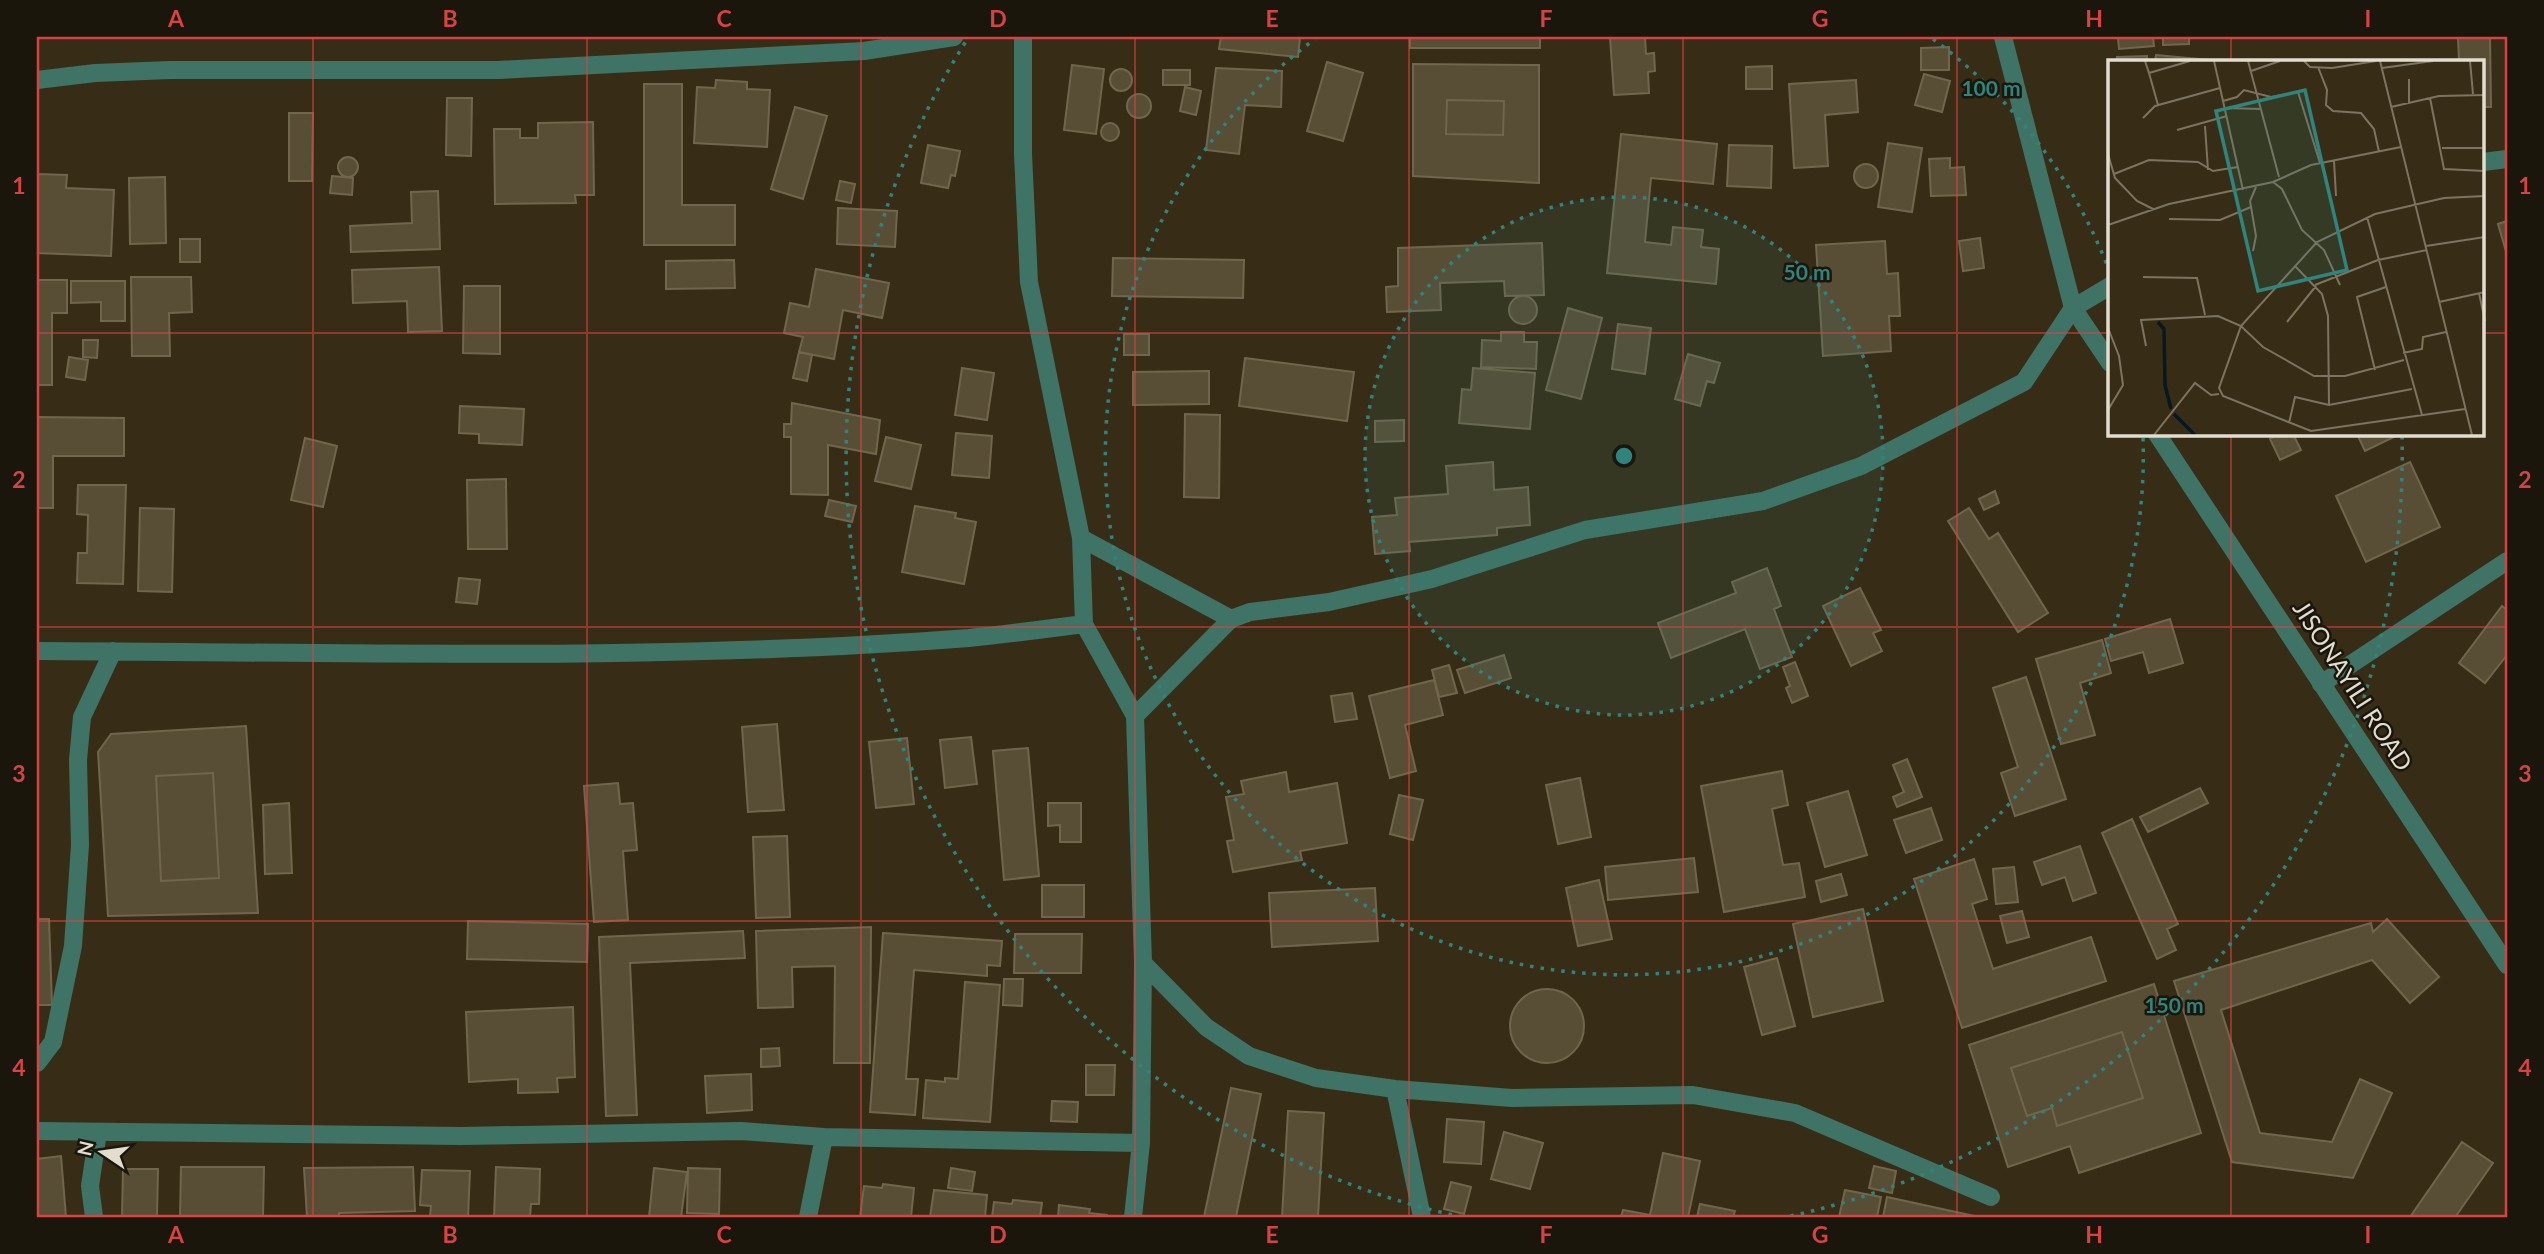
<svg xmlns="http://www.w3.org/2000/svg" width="2544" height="1254" font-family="Lato,sans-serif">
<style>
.building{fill:#584d35;stroke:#71664d;stroke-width:2;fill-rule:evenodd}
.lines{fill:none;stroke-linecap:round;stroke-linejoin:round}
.street{stroke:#3f7366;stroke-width:18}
.grid{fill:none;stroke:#d84341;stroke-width:2;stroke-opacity:0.55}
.ring{fill:none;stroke:#2f857d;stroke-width:3.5;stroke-dasharray:3.5 7}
.labels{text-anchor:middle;stroke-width:5;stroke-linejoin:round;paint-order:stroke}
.street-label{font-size:24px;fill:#e3ddcf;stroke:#1a160c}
.inset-river{fill:none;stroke:#05191f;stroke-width:3.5}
.inset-road{fill:none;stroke:#7c7360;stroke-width:2}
.view{fill:#2f857d;fill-opacity:0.15;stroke:#2f857d;stroke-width:3.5}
.inset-edge{fill:none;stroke:#e3ddcf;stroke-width:3.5}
.centre{fill:#2f857d;stroke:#1a160c;stroke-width:3.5}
.ring-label{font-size:21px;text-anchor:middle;font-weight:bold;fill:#2f857d;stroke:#1a160c;stroke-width:5;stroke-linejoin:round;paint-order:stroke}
.neatline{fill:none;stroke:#d84341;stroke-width:2.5}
.grid-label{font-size:23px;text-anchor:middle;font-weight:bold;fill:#d84341}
</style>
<rect width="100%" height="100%" fill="#372d16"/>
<path class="building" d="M1221,37H1300L1298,57L1219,49Z
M1410,37H1540V48H1410Z
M1610,37H1645L1646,54L1654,53L1655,71L1648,72L1649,93L1614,95Z
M2118,37H2153L2154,46L2119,49Z
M2163,37H2189V44L2163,45Z
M2458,37H2490L2491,107H2483V61H2459Z
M1949,47V70H1921V48Z
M2156,55L2209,60V61H2155Z
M2147,56V61H2117V57Z
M1327,62L1363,73L1343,141L1307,131Z
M1413,64L1539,65V183L1413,176ZM1447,100L1504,101L1503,135L1446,134Z
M1072,65L1104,69L1096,134L1064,130Z
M1772,66V89H1746V67Z
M1216,68L1282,71L1281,107L1245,105L1239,154L1206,150Z
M1110 80a11 11 0 1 1 22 0a11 11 0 1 1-22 0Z
M1163,70H1190V85H1163Z
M1924,74L1950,81L1942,112L1915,105Z
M716,80L747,82V89L770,90L767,147L694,143L697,87L715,88Z
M1856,80L1858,112L1825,115L1828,166L1794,168L1789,84Z
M644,84H682V205H735V245H644Z
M1185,87L1201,91L1196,115L1180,111Z
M1127 106a12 12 0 1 1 24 0a12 12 0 1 1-24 0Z
M447,98H472L471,156L446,155Z
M1447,100L1504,101L1503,135L1446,134Z
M795,107L827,116L803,199L771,189Z
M289,113H313L312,181H289Z
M593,122L594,195H575L576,203L495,204L494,129H520V138H538V123Z
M1101 132a9 9 0 1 1 18 0a9 9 0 1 1-18 0Z
M1621,134L1717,144L1713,184L1651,178L1645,242L1671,245L1673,227L1703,230L1701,247L1719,249L1716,284L1607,273Z
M1888,143L1922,148L1912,212L1878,207Z
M928,145L960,151L955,176L951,175L948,188L921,183Z
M1729,145L1772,146L1771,188L1727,186Z
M338 167a10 10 0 1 1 20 0a10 10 0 1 1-20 0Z
M1950,158V168L1964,167L1966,195L1931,196L1929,159Z
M1854 176a12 12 0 1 1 24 0a12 12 0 1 1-24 0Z
M37,174L67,175L66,188L114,190L111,256L37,253Z
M332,176L353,178L352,195L330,193Z
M165,177L166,243L130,244L129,178Z
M840,181L855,184L851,203L836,200Z
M438,191L440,249L351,252L350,226L412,223L411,192Z
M838,208L897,211L895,247L837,244Z
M2507,221V255L2498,224Z
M1980,238L1984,268L1963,271L1959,241Z
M180,239H200V262H180Z
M1885,241L1887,274L1898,273L1900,316H1889L1891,351L1823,356L1816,245Z
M1542,243L1544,295L1505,296L1504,281L1440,283L1441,310L1387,312L1386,287L1398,286V248Z
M1113,258L1244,260L1243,298L1112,296Z
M734,260L735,288L666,289V261Z
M439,267L442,331L408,332L407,301L353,303L352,270Z
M816,269L889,283L882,318L843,310L834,359L799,352L803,337L784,333L790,303L809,307Z
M131,277H191L192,312L169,313L170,356H132Z
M37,280H67V313H52V385H37Z
M71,281H125V321H101V302L71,303Z
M464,286H500V354L463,353Z
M1509 310a14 14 0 1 1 28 0a14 14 0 1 1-28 0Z
M1568,308L1602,318L1581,399L1546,390Z
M1618,324L1651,328L1645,374L1612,369Z
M1501,332H1524V342H1537L1536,369L1481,367L1482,340L1501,341Z
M1124,334H1149V355H1124Z
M83,340H98L97,358L83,357Z
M799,352L812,355L807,381L793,378Z
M1688,354L1720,363L1714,383L1707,381L1700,406L1675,399Z
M69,357L88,360L85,380L66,377Z
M1245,358L1354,372L1347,421L1239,406Z
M962,368L994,373L987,420L955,415Z
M1473,368L1535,373L1530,429L1459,423L1462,389L1471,390Z
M1209,371V404L1133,405V372Z
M792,403L880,420L876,454L828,445V495L791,494V437H784V424H791Z
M460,406L524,409L522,445L479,443V434L459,433Z
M1185,414L1220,415L1219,498L1184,497Z
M37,417L124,418V456H53V508H37Z
M1404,420V441L1375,442V421Z
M956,433L992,436L989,478L952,475Z
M2279,434H2293L2301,450L2280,460L2270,439Z
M2357,434H2393L2394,437L2365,451Z
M886,437L921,445L911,489L875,481Z
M305,438L337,446L323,507L291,500Z
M1493,462L1494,490L1528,487L1530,525L1497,528V535L1409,542L1410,551L1375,554L1372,517L1397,515L1395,498L1448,494L1446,466Z
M2410,462L2440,527L2366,562L2336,496Z
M506,479L507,549H468L467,480Z
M78,485H126L123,584L77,583L78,553H87L88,515L77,514Z
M1995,491L1999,503L1984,510L1979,499Z
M829,500L856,506L852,522L825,516Z
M915,506L956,513L955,518L976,522L964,584L902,572Z
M140,508L174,509L172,592L138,591Z
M1969,508L1989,539L1998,533L2048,613L2018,632L1948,521Z
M1767,568L1781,606L1774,609L1792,657L1760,669L1745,629L1671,658L1658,623L1736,593L1732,582Z
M459,578L480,580L477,604L456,602Z
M1860,588L1881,630L1873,633L1882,651L1851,666L1823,606Z
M2502,606L2507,610V655L2485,683L2459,663Z
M2170,619L2183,663L2149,673L2143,652L2111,661L2105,639Z
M2102,640L2111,673L2080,683L2095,735L2061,744L2036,659Z
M1504,655L1511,678L1465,693L1457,670Z
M1795,662L1808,696L1792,703L1786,688L1790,686L1783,667Z
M1449,665L1457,693L1439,697L1432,670Z
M2026,677L2066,799L2015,816L2001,773L2018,767L1993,688Z
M1434,680L1443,715L1405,725L1416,771L1390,778L1369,696Z
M1352,693L1357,719L1335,722L1331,696Z
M777,724L784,810L748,812L742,727Z
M246,726L258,913L108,916L98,752L111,734ZM213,773L219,878L161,881L156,776Z
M971,737L977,784L945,788L940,740Z
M907,738L914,804L876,808L869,742Z
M1028,748L1039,876L1004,880L993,751Z
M1907,759L1922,797L1897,807L1893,797L1904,792L1893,765Z
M1782,771L1788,805L1772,809L1783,865L1799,863L1805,897L1724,912L1701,786Z
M1286,772L1289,792L1337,783L1347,843L1300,851L1302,860L1233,872L1227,841L1234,840L1226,797L1244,794L1241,781Z
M213,773L219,878L161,881L156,776Z
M1580,778L1591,837L1558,844L1546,785Z
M618,783L620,804L633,803L637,850L623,851L628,920L594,922L584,786Z
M2200,788L2208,803L2148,832L2140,817Z
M1848,791L1867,855L1825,867L1807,803Z
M1399,795L1423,800L1413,840L1390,834Z
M289,803L292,873L265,874L263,805Z
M1048,803H1081V842H1060V825L1048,826Z
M1931,808L1942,840L1906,853L1894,820Z
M2132,819L2178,924L2167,929L2176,950L2157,959L2102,833Z
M787,836L790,917L756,918L753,837Z
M2080,846L2096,893L2073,901L2065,877L2042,885L2034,862Z
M1694,858L1698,892L1608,900L1605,867Z
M1974,859L1987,899L1972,904L1993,969L2091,937L2106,981L1962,1028L1914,879Z
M2014,867L2018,902L1996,904L1993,869Z
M1841,874L1847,895L1821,902L1816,881Z
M1599,880L1612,939L1578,946L1566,888Z
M1042,885H1084V917H1042Z
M1375,888L1378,941L1272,947L1269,893Z
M1863,909L1883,1001L1813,1017L1793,924Z
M2022,911L2029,937L2007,943L2000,916Z
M37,919H49L52,1005H37Z
M2387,919L2439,977L2410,1003L2372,960L2221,1010L2260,1133L2332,1142L2360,1079L2392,1093L2353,1178L2232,1162L2174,981L2371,923L2373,932Z
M468,921L588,924L587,962L467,959Z
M871,927L870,1063H834L835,966L792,967L793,1007L758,1008L756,931Z
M743,931L745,958L630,963L637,1115L606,1116L599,937Z
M883,933L1002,941L1000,966L987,965V976L914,970L906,1079H918L915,1115L870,1112Z
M1015,934H1082L1081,973H1014Z
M1777,958L1795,1026L1762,1035L1744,967Z
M1004,979H1023L1022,1006L1003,1005Z
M965,982L1000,985L990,1122L923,1118L926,1080L945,1082V1078L958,1079Z
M2154,984L2201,1133L2079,1173L2070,1146L2008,1167L1969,1045ZM2122,1032L2143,1098L2057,1126L2052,1108L2027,1116L2011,1068Z
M1510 1026a37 37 0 1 1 74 0a37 37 0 1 1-74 0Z
M573,1007L575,1077L557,1078L558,1092L518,1093V1079L469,1082L466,1012Z
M2122,1032L2143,1098L2057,1126L2052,1108L2027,1116L2011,1068Z
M779,1048L780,1066L761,1067V1049Z
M1086,1065H1115L1114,1095H1086Z
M751,1074L752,1110L707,1113L705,1076Z
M1231,1088L1261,1094L1236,1217H1204Z
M1052,1101L1078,1102L1077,1122L1051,1121Z
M1288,1111L1324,1113L1318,1217H1282Z
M1447,1119L1484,1122L1481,1164L1444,1162Z
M1504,1132L1543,1143L1530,1189L1491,1179Z
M2462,1142L2493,1163L2456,1216L2458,1217H2410Z
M1663,1153L1700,1161L1688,1217H1621L1623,1210L1650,1215Z
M61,1156L66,1217H37V1159Z
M1874,1166L1896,1171L1892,1193L1869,1188Z
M181,1167H264L263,1217H180Z
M413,1167L415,1211L339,1213V1217H307L304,1168Z
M496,1167L540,1169L539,1204H531L530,1217H494Z
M654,1168L687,1172L681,1217H649Z
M688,1168L720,1169L719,1214L687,1213Z
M951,1168L975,1172L972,1191L948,1188Z
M123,1169H158L157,1217H122Z
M422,1170L470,1171L468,1217H430L431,1206L420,1205Z
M1451,1182L1471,1187L1464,1214L1444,1209Z
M883,1184L914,1188L911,1217H860L864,1186L882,1188Z
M934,1190L987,1195L985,1217H930Z
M1845,1190L1881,1197L1877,1217H1839Z
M1887,1197L1979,1217H1883Z
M1013,1200L1042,1203L1040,1217H992L994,1202L1012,1204Z
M1700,1204L1735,1211L1733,1217H1697Z
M1059,1205L1090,1209L1089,1213L1107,1215V1217H1058Z"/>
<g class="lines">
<path class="street" d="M1023,37V154L1029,282L1081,538L1084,624L1135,716L1143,963L1141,1143L1133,1217
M2003,37L2073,308L2110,363
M37,80L95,73L170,70H498L864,51L954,37
M2483,162L2507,159
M2157,434L2507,965
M1081,538L1231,619
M37,651C347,652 658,662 969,638C1007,634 1046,629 1084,624
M2321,684L2507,561
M1135,716L1231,619L1250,612L1329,602L1432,579L1585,530L1763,501L1861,466L2024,382L2073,308L2110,286
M1143,963L1206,1027L1249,1056L1316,1078L1395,1089L1512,1098L1693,1095L1795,1113L1991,1197
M37,1063L53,1042L73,946L80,845L78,760L82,717L113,651
M1395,1089L1422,1217
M37,1131L461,1136L741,1131L824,1137L1141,1143
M94,1217L90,1186L98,1132
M808,1217L824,1137"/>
</g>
<path class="grid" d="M313,37V1217M587,37V1217M861,37V1217M1135,37V1217M1409,37V1217M1683,37V1217M1957,37V1217M2231,37V61M37,333H2110M2483,333H2507M2231,434V1217M37,627H2507M37,921H2507"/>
<circle cx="1624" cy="456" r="259" fill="#2f857d" fill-opacity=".12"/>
<g class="ring">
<circle cx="1624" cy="456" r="259"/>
<path d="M1933 39A519 519 0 0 1 2109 270M2143 438A519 519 0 1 1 1315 39"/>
<path d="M1462 1217A778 778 0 0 1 968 38M2402 436A778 778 0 0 1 1786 1217"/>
</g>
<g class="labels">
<g class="street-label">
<text transform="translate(2352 686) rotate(57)" y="8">JISONAYILI ROAD</text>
</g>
</g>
<g transform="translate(2108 60)">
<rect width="376" height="376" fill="#372d16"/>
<path class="inset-river" d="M50,262L56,269L57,325L63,349M66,354L87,375"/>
<path class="inset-road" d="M37,1L41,13L82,1M106,1L135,130M140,1L171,117M196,1L202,7L224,8L268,1M272,1L364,375M362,1L365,34M210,7L219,30L218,45L225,51L253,53L266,69L271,92M274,8L325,1M143,11L172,1M41,13L50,45M322,38L336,109L377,111M115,41L129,37L136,30L163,37L190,32L212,103M301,43V19M283,47L331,36L377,35M117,48L153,49M35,58L47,46L112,28M97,66L100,110M69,70L119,56M334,88H377M0,94L7,118L29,141L45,149M226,101L228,136M6,114L41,100L90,102L105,111L130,107M165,122L174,129L194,170L216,190L232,225M259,157L314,355M61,159L112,160L143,147M0,165L61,144L165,122L203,105L293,87M318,186L377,177M145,191L148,176L142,141L148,127M187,206L214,234L220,256L221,345M35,217L89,218L97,255M207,225L270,200L319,190M371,233L377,261M331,242L377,232M179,262L208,226M0,268L11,296L15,325L0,350M38,286L33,260L110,256L133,266L155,287L206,316H237L296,300M295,293L314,289L315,277L338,272M267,310L249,237L278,227M357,349L203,371L115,336L111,328L133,266L209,182L267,154L336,138L377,136M181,363L187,337L221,345L304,329M46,375L87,323L103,335L111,334"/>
<path class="view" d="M197,30L239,210L150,231L108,51Z"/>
<rect width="376" height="376" class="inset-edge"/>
</g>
<circle cx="1624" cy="456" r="10" class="centre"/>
<g class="ring-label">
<text x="1991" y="96">100 m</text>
<text x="1807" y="280">50 m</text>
<text x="2174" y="1013">150 m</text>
</g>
<rect width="2544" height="1254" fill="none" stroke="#1a160c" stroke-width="77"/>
<g transform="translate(102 1152) rotate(283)" stroke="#1a160c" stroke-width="5" paint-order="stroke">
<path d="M0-5L12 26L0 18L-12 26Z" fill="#e3ddcf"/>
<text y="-10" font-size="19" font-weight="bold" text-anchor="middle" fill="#e3ddcf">N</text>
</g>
<rect x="38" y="38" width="2468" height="1178" class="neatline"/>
<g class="grid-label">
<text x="176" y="27">A</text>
<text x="450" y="27">B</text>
<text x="724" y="27">C</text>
<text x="998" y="27">D</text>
<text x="1272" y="27">E</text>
<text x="1546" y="27">F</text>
<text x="1820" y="27">G</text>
<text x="2094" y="27">H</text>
<text x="2368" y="27">I</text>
<text x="19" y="194">1</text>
<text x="2525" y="194">1</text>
<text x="19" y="488">2</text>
<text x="2525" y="488">2</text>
<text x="19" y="782">3</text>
<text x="2525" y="782">3</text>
<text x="19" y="1076">4</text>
<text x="2525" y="1076">4</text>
<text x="176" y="1243">A</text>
<text x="450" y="1243">B</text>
<text x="724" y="1243">C</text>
<text x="998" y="1243">D</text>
<text x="1272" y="1243">E</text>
<text x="1546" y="1243">F</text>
<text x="1820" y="1243">G</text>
<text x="2094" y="1243">H</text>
<text x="2368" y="1243">I</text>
</g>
</svg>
